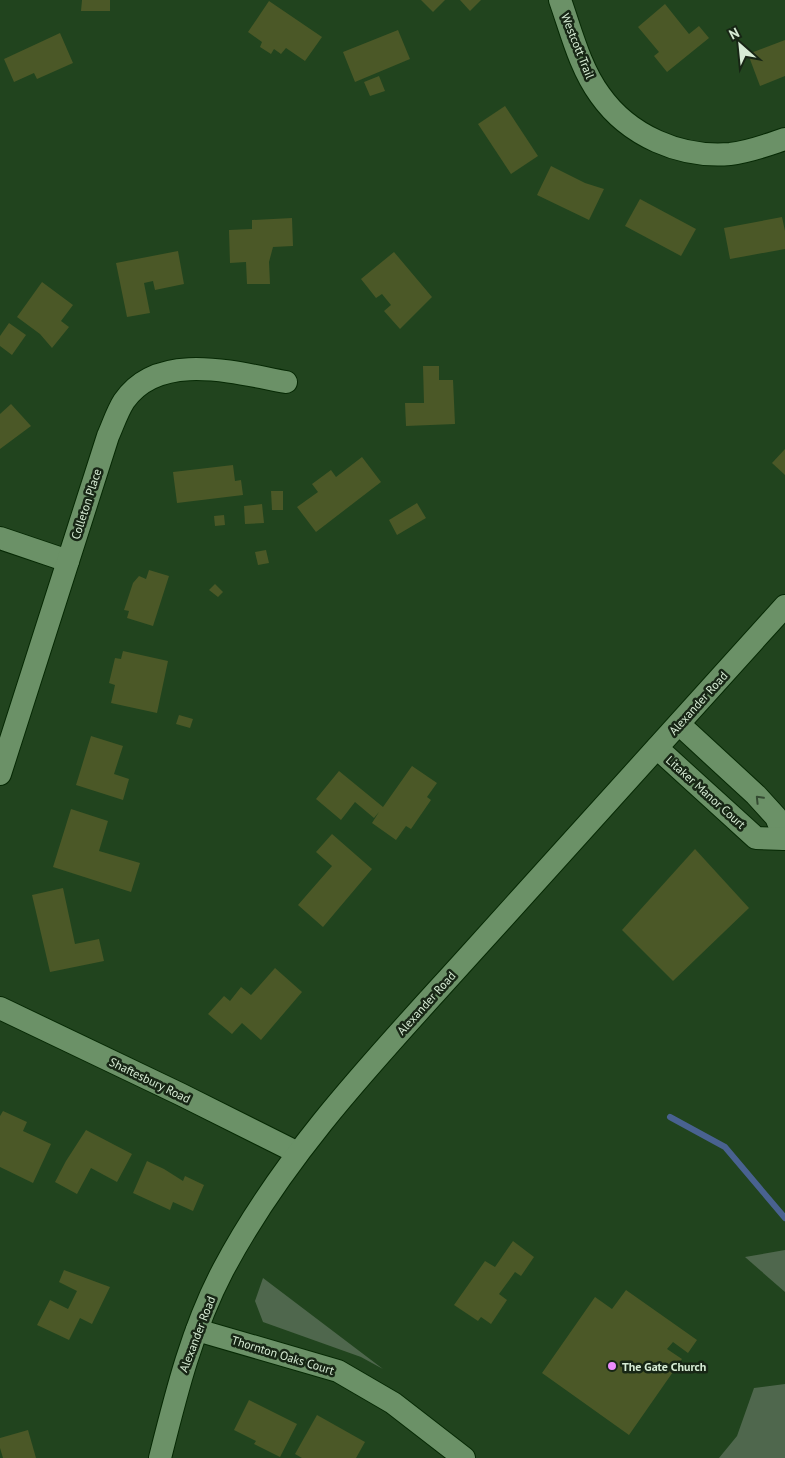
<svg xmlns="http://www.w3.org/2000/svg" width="785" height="1458" viewBox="0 0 785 1458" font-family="'PT Sans',sans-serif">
<rect width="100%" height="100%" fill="#21441e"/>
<g fill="#4f674d">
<path d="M785 1250V1292L745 1257Z"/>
<path d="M263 1278 383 1369 361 1357 263 1322 255 1301Z"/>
<path d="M785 1384V1458H719L737 1436 754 1388Z"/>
</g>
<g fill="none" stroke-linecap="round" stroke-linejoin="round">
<path stroke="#496290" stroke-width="6" d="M670 1117 725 1147 785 1218"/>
</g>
<g fill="#4b5827">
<path d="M82 0H110V11H81Z"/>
<path d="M421 0H445L433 12Z"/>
<path d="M460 0H481L470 11Z"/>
<path d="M269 1 322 37 305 61 286 48 281 54 274 49 271 54 260 47 262 42 248 32Z"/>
<path d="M665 4 689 34 699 26 709 38 667 72 654 56 659 52 638 27Z"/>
<path d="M398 30 410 59 355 82 343 52Z"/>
<path d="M60 33 73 63 37 79 34 73 14 82 4 59Z"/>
<path d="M785 40V76L760 86 748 54Z"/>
<path d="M379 76 385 91 370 96 364 82Z"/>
<path d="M505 106 538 156 511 174 478 124Z"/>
<path d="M551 166 585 183 604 189 589 220 537 195Z"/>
<path d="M640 199 696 229 681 256 625 226Z"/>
<path d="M782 217 785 231V249L730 259 724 228Z"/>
<path d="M292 218 293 246 273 247 269 262 270 284H247L246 262 230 263 229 230 252 229V220Z"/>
<path d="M178 251 184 284 155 290 153 281 144 283 150 313 127 317 116 263Z"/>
<path d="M394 252 432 297 400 329 384 311 391 305 382 294 376 298 361 279Z"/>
<path d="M42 282 73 305 61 321 69 327 52 348 40 334 17 317Z"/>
<path d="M9 323 26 335 12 355 0 346V336Z"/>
<path d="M423 366H439V380H453L455 424 406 426 405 403H424Z"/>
<path d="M11 404 31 426 0 449V414Z"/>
<path d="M785 449V475L772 463Z"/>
<path d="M362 457 381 482 316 532 297 507 318 492 312 484 331 470 336 477Z"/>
<path d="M233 465 235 481 241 480 243 495 177 503 173 472Z"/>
<path d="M271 491H283V510H272Z"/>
<path d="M417 503 426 518 397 535 389 520Z"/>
<path d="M262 504 264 523 245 524 244 506Z"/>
<path d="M224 515 225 525 215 526 214 516Z"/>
<path d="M266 550 269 563 258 565 255 552Z"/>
<path d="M149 570 169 576 153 626 127 618 129 611 124 610 133 583 139 576 146 579Z"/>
<path d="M215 584 223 592 218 597 209 590Z"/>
<path d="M123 651 168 661 157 713 111 703 115 685 109 683 115 658 121 659Z"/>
<path d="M179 715 193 719 190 728 176 724Z"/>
<path d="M91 736 123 746 114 774 129 779 123 800 76 785Z"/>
<path d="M412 766 437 783 427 797 431 800 411 829 406 826 396 840 372 823 379 812 374 818 355 802 341 820 316 799 339 771 383 807Z"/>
<path d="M71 809 108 821 99 851 140 863 131 892 53 867Z"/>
<path d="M332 834 372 869 323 927 298 905 332 866 316 852Z"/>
<path d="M695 849 749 908 673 981 622 930Z"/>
<path d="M63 888 75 944 99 939 104 961 50 972 32 895Z"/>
<path d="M275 968 302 992 261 1040 242 1023 232 1034 208 1014 224 996 230 1001 241 987 251 995Z"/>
<path d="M3 1111 27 1122 23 1131 51 1144 33 1183 0 1167V1116Z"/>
<path d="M86 1130 132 1154 117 1182 91 1168 77 1194 55 1182 66 1161Z"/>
<path d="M147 1161 164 1169 183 1181 185 1176 204 1185 193 1211 173 1202 170 1210 133 1193Z"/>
<path d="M513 1241 534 1257 521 1276 515 1272 499 1294 507 1300 491 1324 481 1317 478 1321 454 1305 485 1261 495 1267Z"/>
<path d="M64 1270 110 1287 92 1324 80 1318 69 1340 37 1325 50 1300 68 1309 77 1291 59 1282Z"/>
<path d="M626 1290 697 1340 688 1353 673 1342 667 1349 682 1359 629 1435 542 1373 595 1297 612 1309Z"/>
<path d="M249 1400 297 1424 280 1457 254 1444 256 1441 234 1430Z"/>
<path d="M317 1415 365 1442 356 1458H302L295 1454Z"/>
<path d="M28 1430 36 1458H3L0 1448V1438Z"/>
</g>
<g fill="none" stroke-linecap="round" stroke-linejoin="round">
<g stroke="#062904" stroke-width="24">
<g id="minor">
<path d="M560 0C571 31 580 68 600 95 629 136 680 158 730 154 749 152 767 145 785 139"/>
<path d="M0 538 68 561"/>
<path d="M679 724 756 795 776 817 785 839"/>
<path d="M657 748 756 838 785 839"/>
<path d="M0 774 108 436C113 425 117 412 124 401 159 350 236 373 286 382"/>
<path d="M0 1008 180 1094 298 1153"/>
<path d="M197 1330 338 1371 393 1403 464 1458"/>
<path d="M160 1458C176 1394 192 1329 223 1270 287 1149 384 1050 475 949 578 835 682 721 785 606"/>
</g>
</g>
<use href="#minor" stroke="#6b9167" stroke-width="22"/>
</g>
<defs><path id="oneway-chevron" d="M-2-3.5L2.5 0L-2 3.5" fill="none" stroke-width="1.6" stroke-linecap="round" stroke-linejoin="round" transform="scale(1.25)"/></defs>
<use stroke="#344b32" href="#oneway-chevron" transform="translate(759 799) rotate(-134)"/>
<circle fill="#ec8cfb" stroke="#172615" stroke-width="2" cx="612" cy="1366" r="5"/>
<g text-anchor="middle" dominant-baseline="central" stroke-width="5" stroke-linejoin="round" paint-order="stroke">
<g font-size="12" fill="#d7ecd5" stroke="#172615">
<text transform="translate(578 46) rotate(68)">Westcott Trail</text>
<text transform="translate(86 504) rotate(-72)">Colleton Place</text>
<text transform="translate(698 703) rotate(-48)">Alexander Road</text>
<text transform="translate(706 792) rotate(42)">Litaker Manor Court</text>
<text transform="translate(426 1003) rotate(-48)">Alexander Road</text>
<text transform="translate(150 1080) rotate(26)">Shaftesbury Road</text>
<text transform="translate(197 1334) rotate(-69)">Alexander Road</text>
<text transform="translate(283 1355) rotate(17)">Thornton Oaks Court</text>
</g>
<g font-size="12" font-weight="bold" fill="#d7ecd5" stroke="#172615" text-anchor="start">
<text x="622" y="1366">The Gate Church</text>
</g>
</g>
<g transform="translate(740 45) rotate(333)" stroke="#172615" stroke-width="4" paint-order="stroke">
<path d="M0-4L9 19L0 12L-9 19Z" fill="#d7ecd5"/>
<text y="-8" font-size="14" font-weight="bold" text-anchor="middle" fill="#d7ecd5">N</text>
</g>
</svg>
